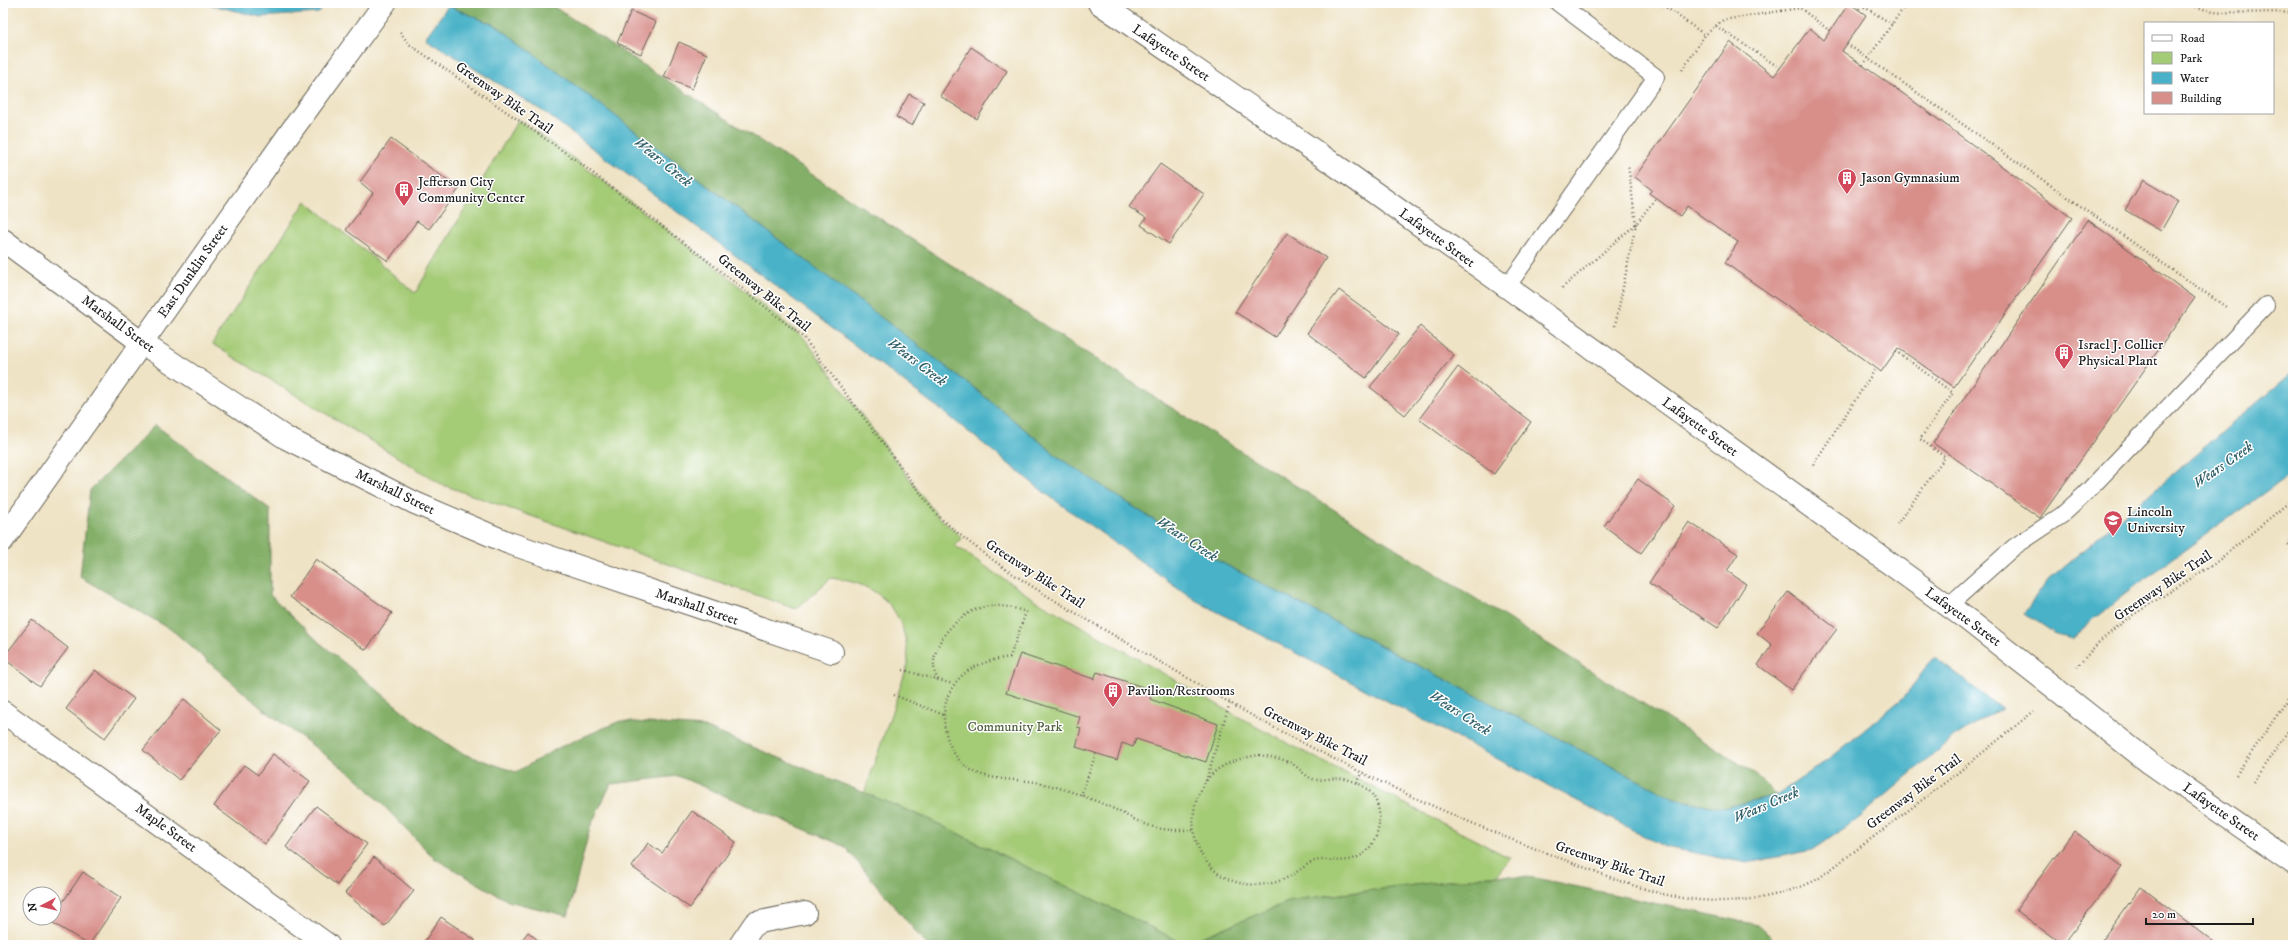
<svg xmlns="http://www.w3.org/2000/svg" width="2296" height="948" viewBox="0 0 2296 948" font-family="'IM FELL DW Pica',serif">
<rect width="100%" height="100%" fill="#fff"/>
<filter id="ink" filterUnits="userSpaceOnUse"><feTurbulence type="fractalNoise" baseFrequency=".025" numOctaves="2"/><feDisplacementMap in="SourceGraphic" scale="8" xChannelSelector="R" yChannelSelector="G"/><feConvolveMatrix kernelMatrix="1 2 1 2 8 2 1 2 1" color-interpolation-filters="sRGB"/></filter>
<filter id="wash" filterUnits="userSpaceOnUse"><feTurbulence type="fractalNoise" baseFrequency=".012" numOctaves="4" result="noise"/><feDisplacementMap in="SourceGraphic" scale="16" xChannelSelector="R" yChannelSelector="G"/><feGaussianBlur stdDeviation="0.9" result="paint"/><feColorMatrix in="noise" values="0 0 0 0 0 0 0 0 0 0 0 0 0 0 0 0 0 1.4 0 .05"/><feComposite in="paint" operator="in"/></filter>
<g filter="url(#wash)">
<rect width="100%" height="100%" fill="#efe3c5"/>
<path fill="#a4cb76" stroke="#607449" d="M518 120 573 158 713 265 804 338 936 514 962 538 954 545 1032 598 1260 729 1510 858 1497 875 1293 900 1185 944 926 818 864 794 908 664C907 612 883 584 831 578L796 609 443 485 212 344 306 201 415 293Z"/>
<g fill="#83af67" stroke="#506642">
<path d="M448 3H548L1156 398 1757 775 1777 795 1722 808 1674 799 1207 555 1061 459 974 388 497 26 448 6Z"/>
<path d="M155 425 270 509V595L320 643 420 725 461 753 516 772 560 747 620 721 704 727 926 818 1185 944 1293 900 1497 875 1536 878 1758 925 1780 945H927L844 846 678 776 611 784 590 827 568 916 508 901 434 858 358 779 259 706 172 630 80 577 90 490Z"/>
</g>
<g fill="#4ab2c8" stroke="#336772">
<path d="M203 3H326L319 13 261 17Z"/>
<path d="M448 6 497 26 974 388 1061 459 1207 555 1674 799 1722 808 1777 795 1833 756 1904 697 1934 657 2003 710 1993 712 1954 737 1858 819 1813 850 1747 863 1665 847 1195 600 1045 493 945 413 544 112 425 38Z"/>
<path d="M2293 372V472L2154 572 2121 597 2073 638 2056 634 2024 613 2049 579Z"/>
</g>
<g id="blocks">
<g fill="#d88f8a">
<path d="M1849 3 1866 15 1842 51 1905 95 2072 218 1954 387 1898 348 1881 372 1876 368 1725 263 1738 242 1687 206 1680 216 1649 193 1652 190 1635 177 1730 42 1774 76 1810 28 1824 40Z"/>
<path d="M631 11 656 22 641 54 617 43Z"/>
<path d="M679 42 707 54 692 89 664 77Z"/>
<path d="M971 47 1007 71 977 119 940 96Z"/>
<path d="M909 94 924 102 912 126 896 117Z"/>
<path d="M391 139 459 189 429 229 417 221 388 261 346 230 373 193 360 182Z"/>
<path d="M1160 164 1204 194 1169 244 1141 225 1146 218 1129 207Z"/>
<path d="M2143 180 2178 201 2161 231 2125 210Z"/>
<path d="M2088 220 2195 298 2040 518 1933 443Z"/>
<path d="M1287 233 1326 258 1275 337 1235 312Z"/>
<path d="M1339 290 1399 334 1366 378 1307 333Z"/>
<path d="M1420 326 1454 355 1405 415 1370 387Z"/>
<path d="M1458 367 1531 422 1494 474 1419 419Z"/>
<path d="M1638 479 1675 506 1641 553 1604 526Z"/>
<path d="M1689 522 1738 554 1727 571 1746 584 1718 628 1649 583Z"/>
<path d="M316 559 392 613 366 650 290 597Z"/>
<path d="M1788 592 1837 629 1791 690 1758 665 1772 645 1757 633Z"/>
<path d="M32 620 68 648 40 686 3 658Z"/>
<path d="M1020 654 1094 679 1097 672 1152 690 1150 699 1218 724 1206 762 1136 739 1133 747 1122 743 1117 760 1076 747 1081 728 1077 727 1080 717 1006 693Z"/>
<path d="M95 670 134 699 105 738 66 709Z"/>
<path d="M184 699 221 730 179 780 143 750Z"/>
<path d="M273 754 310 781 265 844 214 806 244 765 258 775Z"/>
<path d="M316 806 367 844 337 885 286 847Z"/>
<path d="M692 811 736 842 690 908 632 867 648 843 662 853Z"/>
<path d="M2074 831 2122 866 2063 945 2016 910Z"/>
<path d="M374 857 414 891 385 926 345 893Z"/>
<path d="M83 872 121 898 89 945 50 921Z"/>
<path d="M2141 887 2218 945H2098Z"/>
<path d="M441 917 475 940 472 945H422Z"/>
<path d="M528 932 544 945H518Z"/>
</g>
</g>
</g>
<g filter="url(#ink)">
<use href="#blocks" fill-opacity="0" stroke="#666257" stroke-width="1"/>
<g fill="none" stroke-linecap="round" stroke-linejoin="round">
<g stroke="#666257" stroke-width="18">
<g id="lane">
<path d="M1507 287 1656 77 1558 3"/>
<path d="M1948 606 2014 547 2062 515 2084 495 2266 305"/>
</g>
</g>
<g stroke="#666257" stroke-width="24">
<g id="street">
<path d="M3 240 142 343 286 438 415 503 509 543 832 652"/>
<path d="M3 712 328 945"/>
<path d="M740 945 755 923 805 913"/>
</g>
</g>
<g stroke="#666257" stroke-width="24">
<g id="secondary">
<path d="M1099 3 1351 176 1507 287 1968 620 2150 763 2293 863"/>
<path d="M3 540 292 130 385 3"/>
</g>
</g>
<g stroke="#666257" stroke-width="2.5" stroke-dasharray="1 3" stroke-linecap="butt">
<path d="M1660 3 1705 35"/>
<path d="M2189 3C2210 18 2266 10 2293 13"/>
<path d="M1859 9 1861 5 1892 24"/>
<path d="M1716 26 1780 68"/>
<path d="M400 32 409 44 573 158 713 265 804 338 936 514C999 572 1076 613 1150 656 1190 679 1229 703 1269 725 1362 775 1458 820 1557 857 1598 872 1640 891 1683 898 1729 905 1776 900 1818 879L1955 775 2034 711"/>
<path d="M1847 44 2226 307"/>
<path d="M1863 65 1907 3"/>
<path d="M1682 70 1705 35 1723 20 1800 8 1830 31"/>
<path d="M1562 288 1636 224 1656 198"/>
<path d="M1615 326 1636 224 1628 165"/>
<path d="M1896 351 1953 393 1920 439 1945 457 1897 524"/>
<path d="M1813 465 1876 368"/>
<path d="M2293 538 2288 544 2293 548"/>
<path d="M2077 667 2098 643 2128 618 2214 564 2293 499"/>
<path d="M903 670 953 684"/>
<path d="M938 680C922 651 956 613 984 607 998 604 1013 607 1026 612L1010 657C983 661 959 669 948 696 939 718 946 748 963 764 983 782 1011 778 1035 782 1061 787 1088 797 1112 808 1125 814 1137 822 1151 826 1163 831 1179 830 1193 830"/>
<path d="M894 695 944 715"/>
<path d="M1259 755C1271 757 1283 758 1294 765 1300 769 1306 777 1313 779 1318 781 1323 779 1328 779 1343 777 1356 780 1368 790 1387 807 1381 844 1360 856 1346 863 1336 860 1322 860 1310 860 1305 867 1295 873 1279 884 1260 887 1240 883 1195 873 1180 818 1206 781 1218 764 1240 758 1259 755Z"/>
<path d="M2236 775 2293 692"/>
<path d="M1206 781 1230 702"/>
<path d="M2253 782 2293 724"/>
<path d="M1357 783 1363 772"/>
<path d="M1081 796 1096 753"/>
</g>
<use href="#lane" stroke="#fff" stroke-width="16"/>
<use href="#street" stroke="#fff" stroke-width="22"/>
<use href="#secondary" stroke="#fff" stroke-width="22"/>
</g>
</g>
<defs>
<g id="building-pin" transform="scale(1)"><path d="M0 17L-7.5 6A9.5 9.5 0 1 1 7.5 6Z" fill="#d1495b" stroke="#fff"/><path d="M-4-6H4V6H1V3H-1V6H-4ZM-2.5-4.3h1.7v1.8h-1.7ZM.8-4.3h1.7v1.8H.8ZM-2.5-1h1.7V.8h-1.7ZM.8-1h1.7V.8H.8Z" fill="#fff"/></g>
<g id="university-pin" transform="scale(1)"><path d="M0 17L-7.5 6A9.5 9.5 0 1 1 7.5 6Z" fill="#d1495b" stroke="#fff"/><path d="M0-5L7-2L0 1L-7-2ZM-4 1L0 2.5L4 1V4Q0 6-4 4Z" fill="#fff"/></g>
</defs>
<g fill-rule="evenodd">
<use href="#building-pin" x="1847" y="178"/>
<use href="#building-pin" x="404" y="190"/>
<use href="#building-pin" x="2064" y="353"/>
<use href="#university-pin" x="2113" y="520"/>
<use href="#building-pin" x="1113" y="691"/>
</g>
<g text-anchor="middle" dominant-baseline="central" stroke-width="3" stroke-linejoin="round" paint-order="stroke">
<g font-size="14" fill="#1c1c1c" stroke="#fff">
<text transform="translate(1171 53) rotate(34)">Lafayette Street</text>
<text transform="translate(504 98) rotate(35)">Greenway Bike Trail</text>
<text transform="translate(1437 238) rotate(36)">Lafayette Street</text>
<text transform="translate(193 271) rotate(-55)">East Dunklin Street</text>
<text transform="translate(764 293) rotate(39)">Greenway Bike Trail</text>
<text transform="translate(118 324) rotate(36)">Marshall Street</text>
<text transform="translate(1700 427) rotate(36)">Lafayette Street</text>
<text transform="translate(395 492) rotate(26)">Marshall Street</text>
<text transform="translate(1035 574) rotate(33)">Greenway Bike Trail</text>
<text transform="translate(2163 586) rotate(-34)">Greenway Bike Trail</text>
<text transform="translate(697 607) rotate(19)">Marshall Street</text>
<text transform="translate(1963 617) rotate(36)">Lafayette Street</text>
<text transform="translate(1315 736) rotate(27)">Greenway Bike Trail</text>
<text transform="translate(1914 792) rotate(-37)">Greenway Bike Trail</text>
<text transform="translate(2221 812) rotate(35)">Lafayette Street</text>
<text transform="translate(166 828) rotate(36)">Maple Street</text>
<text transform="translate(1610 864) rotate(19)">Greenway Bike Trail</text>
</g>
<g font-size="14" fill="#1c1c1c" stroke="#fff" text-anchor="start">
<text x="1861" y="178">Jason Gymnasium</text>
<text x="418" y="182">Jefferson City<tspan x="418" dy="16">Community Center</tspan></text>
<text x="2078" y="345">Israel J. Collier<tspan x="2078" dy="16">Physical Plant</tspan></text>
<text x="2127" y="512">Lincoln<tspan x="2127" dy="16">University</tspan></text>
<text x="1127" y="691">Pavilion/Restrooms</text>
</g>
<g font-size="14" fill="#526240" stroke="#fff">
<text x="1015" y="727">Community Park</text>
</g>
<g font-size="15" font-style="italic" fill="#316069" stroke="#fff">
<text transform="translate(663 162) rotate(39)">Wears Creek</text>
<text transform="translate(917 362) rotate(37)">Wears Creek</text>
<text transform="translate(2223 465) rotate(-35)">Wears Creek</text>
<text transform="translate(1187 539) rotate(33)">Wears Creek</text>
<text transform="translate(1460 713) rotate(33)">Wears Creek</text>
<text transform="translate(1766 805) rotate(-23)">Wears Creek</text>
</g>
</g>
<rect width="2296" height="948" fill="none" stroke="#fff" stroke-width="16"/>
<rect x="2144" y="22" width="130" height="92" fill="#ffffff" stroke="#a4a4a4"/>
<rect x="2152" y="35" width="20" height="6" fill="#ffffff" stroke="#a4a4a4"/>
<text x="2180" y="42" font-size="12" fill="#1c1c1c">Road</text>
<rect x="2152" y="52" width="20" height="12" fill="#a4cb76" stroke="#a4a4a4"/>
<text x="2180" y="62" font-size="12" fill="#1c1c1c">Park</text>
<rect x="2152" y="72" width="20" height="12" fill="#4ab2c8" stroke="#a4a4a4"/>
<text x="2180" y="82" font-size="12" fill="#1c1c1c">Water</text>
<rect x="2152" y="92" width="20" height="12" fill="#d88f8a" stroke="#a4a4a4"/>
<text x="2180" y="102" font-size="12" fill="#1c1c1c">Building</text>
<g transform="translate(42 906) rotate(263)"><circle r="19" fill="#ffffff" stroke="#a4a4a4"/>
<path d="M0-3L7 15L0 10L-7 15Z" fill="#d1495b"/>
<text y="-6" font-size="11" font-weight="bold" text-anchor="middle" fill="#1c1c1c">N</text>
</g>
<path d="M2146 918v6h107v-6" fill="none" stroke="#1c1c1c" stroke-width="2"/>
<text x="2152" y="918" font-size="12" fill="#1c1c1c" stroke="#ffffff" stroke-width="3" paint-order="stroke">20 m</text>
</svg>
